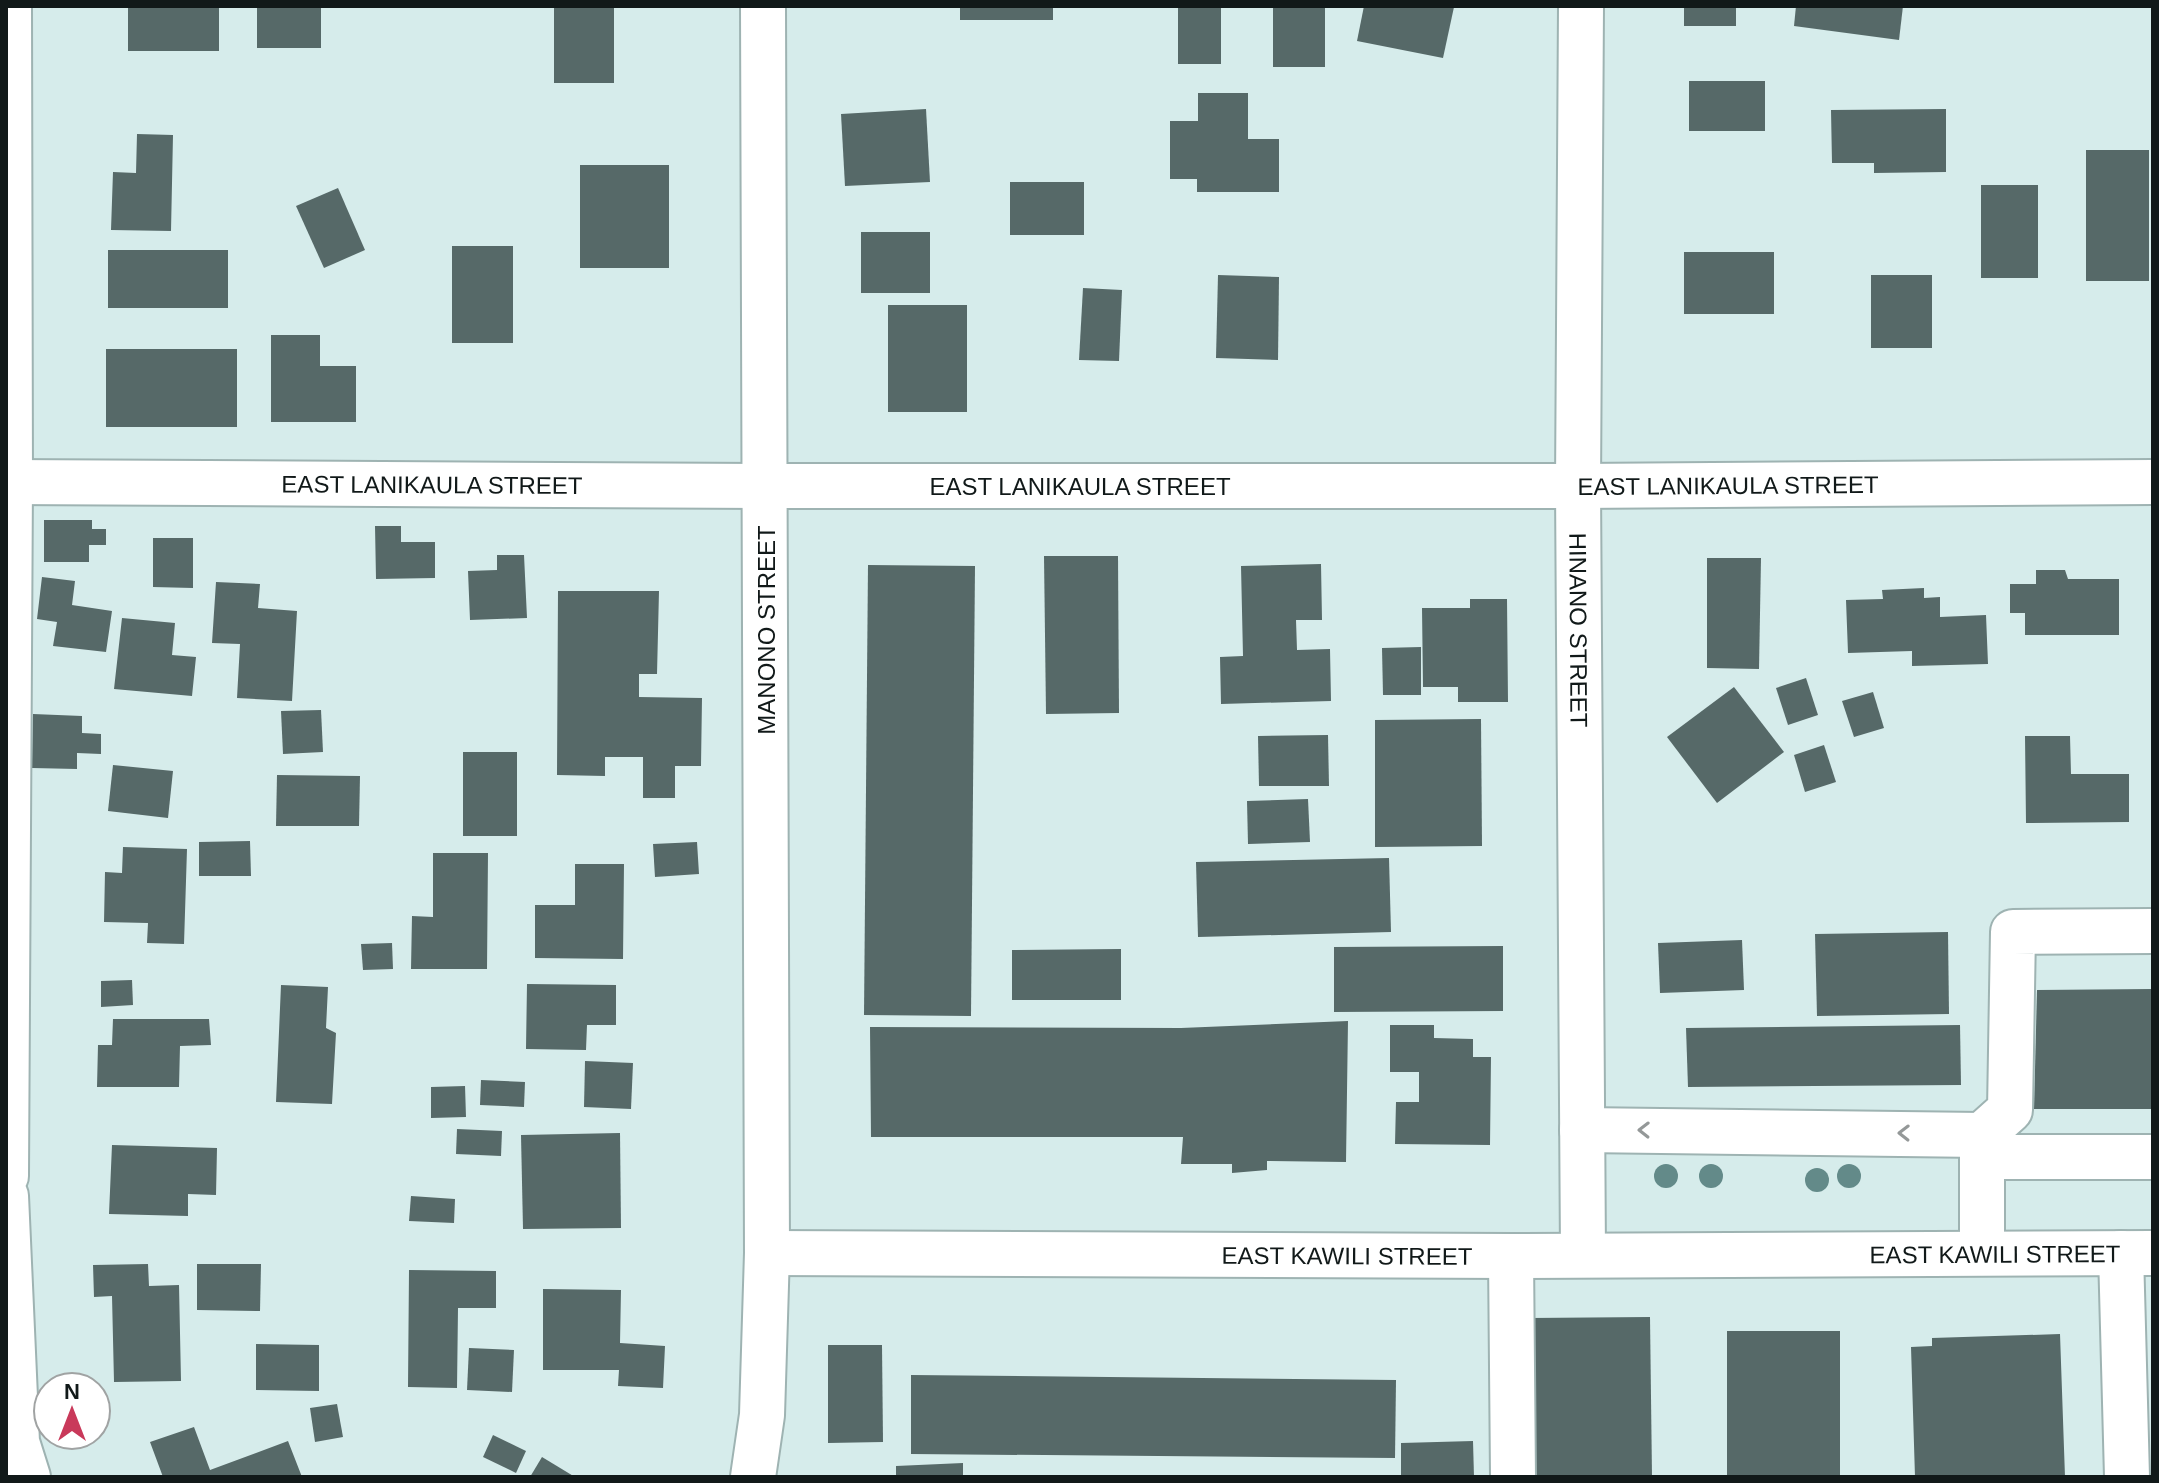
<svg xmlns="http://www.w3.org/2000/svg" width="2159" height="1483" viewBox="0 0 2159 1483" font-family="Helvetica,sans-serif">
<rect width="100%" height="100%" fill="#d6eceb"/>
<g fill="#566968">
<rect x="128" y="6" width="91" height="45"/>
<rect x="257" y="6" width="64" height="42"/>
<rect x="554" y="6" width="60" height="77"/>
<rect x="960" y="6" width="93" height="14"/>
<rect x="1178" y="6" width="43" height="58"/>
<rect x="1273" y="6" width="52" height="61"/>
<path d="M1364 6 1454 7 1443 58 1357 41Z"/>
<rect x="1684" y="6" width="52" height="20"/>
<path d="M1796 6H1903L1899 40 1794 26Z"/>
<rect x="1689" y="81" width="76" height="50"/>
<path d="M1198 93H1248V139H1279V192H1197V179H1170V121H1198Z"/>
<path d="M926 109 930 182 845 186 841 114Z"/>
<path d="M1946 109V172L1874 173V163H1832L1831 110Z"/>
<path d="M137 134 173 135 171 231 111 230 113 172 136 173Z"/>
<rect x="2086" y="150" width="63" height="131"/>
<rect x="580" y="165" width="89" height="103"/>
<rect x="1010" y="182" width="74" height="53"/>
<rect x="1981" y="185" width="57" height="93"/>
<path d="M338 188 365 250 324 268 296 206Z"/>
<rect x="861" y="232" width="69" height="61"/>
<rect x="452" y="246" width="61" height="97"/>
<rect x="108" y="250" width="120" height="58"/>
<rect x="1684" y="252" width="90" height="62"/>
<path d="M1218 275 1279 277 1278 360 1216 358Z"/>
<rect x="1871" y="275" width="61" height="73"/>
<path d="M1083 288 1122 290 1119 361 1079 360Z"/>
<rect x="888" y="305" width="79" height="107"/>
<path d="M271 335H320V366H356V422H271Z"/>
<rect x="106" y="349" width="131" height="78"/>
<path d="M44 520H92V529H106V545H89V562H44Z"/>
<path d="M375 526H401V542H435V578L376 579Z"/>
<path d="M153 538H193V588L153 587Z"/>
<path d="M497 555H524L527 618 470 620 468 571 497 570Z"/>
<path d="M1044 556H1118L1119 713 1046 714Z"/>
<path d="M1707 558H1761L1759 669 1707 668Z"/>
<path d="M1321 564 1322 620H1296L1297 650 1330 649 1331 701 1221 704 1220 657 1243 656 1241 566Z"/>
<path d="M868 565 975 566 971 1016 864 1015Z"/>
<path d="M2036 570H2065L2068 579H2119V635H2025V613H2010V584H2036Z"/>
<path d="M42 577 75 581 72 605 112 611 106 652 53 646 57 622 37 619Z"/>
<path d="M216 582 260 584 258 608 297 611 292 701 237 698 240 644 212 643Z"/>
<path d="M1924 588V598L1940 597V617L1986 615 1988 664 1912 666V651L1848 653 1846 600 1883 599 1882 590Z"/>
<path d="M558 591H659L657 674H639V697L702 698 701 766H675V798H643V757H605V776L557 775Z"/>
<path d="M1470 599H1507L1508 702H1458V687H1423L1422 608H1470Z"/>
<path d="M122 618 175 623 172 655 196 657 192 696 114 689Z"/>
<path d="M1421 647V695H1383L1382 648Z"/>
<path d="M1806 678 1818 715 1788 725 1776 688Z"/>
<path d="M1734 687 1784 752 1717 803 1667 737Z"/>
<path d="M1873 692 1884 728 1854 737 1842 701Z"/>
<path d="M321 710 323 752 283 754 281 711Z"/>
<path d="M33 714 82 716V733L101 734V754L77 753V769L32 768Z"/>
<path d="M1481 719 1482 846 1375 847V720Z"/>
<path d="M1328 735 1329 786H1259L1258 736Z"/>
<path d="M2025 736H2070L2071 774H2129V822L2026 823Z"/>
<path d="M1824 745 1836 782 1805 792 1794 755Z"/>
<rect x="463" y="752" width="54" height="84"/>
<path d="M113 765 173 771 168 818 108 811Z"/>
<path d="M277 775 360 776 359 826H276Z"/>
<path d="M1308 799 1310 842 1248 844 1247 801Z"/>
<path d="M250 841 251 876H199V842Z"/>
<path d="M697 842 699 874 655 877 653 844Z"/>
<path d="M123 847 187 849 184 944 147 943 148 923 104 922 105 872 122 873Z"/>
<path d="M433 853H488L487 969H411L412 916 433 917Z"/>
<path d="M1389 858 1391 932 1198 937 1196 862Z"/>
<path d="M575 864H624L623 959 535 958V905H575Z"/>
<path d="M1948 932 1949 1014 1817 1016 1815 934Z"/>
<path d="M1742 940 1744 990 1660 993 1658 943Z"/>
<path d="M392 943 393 969 363 970 361 944Z"/>
<path d="M1503 946V1011L1334 1012V947Z"/>
<path d="M1121 949V1000H1012V950Z"/>
<path d="M132 980 133 1005 101 1007V981Z"/>
<path d="M527 984 616 985V1025H587L586 1050 526 1049Z"/>
<path d="M281 985 328 987 326 1028 336 1033 332 1104 276 1102Z"/>
<path d="M2153 989V1109H2034L2037 990Z"/>
<path d="M113 1019H209L211 1045 180 1046 179 1087H97L98 1045H112Z"/>
<path d="M1348 1021 1346 1162 1267 1161V1170L1232 1173V1164H1181L1183 1137H871L870 1027 1181 1028Z"/>
<path d="M1390 1025H1434V1038L1473 1039V1057H1491L1490 1145 1395 1144 1396 1102H1419V1072H1390Z"/>
<path d="M1960 1025 1961 1085 1688 1087 1686 1028Z"/>
<path d="M585 1061 633 1063 631 1109 584 1107Z"/>
<path d="M481 1080 525 1082 524 1107 480 1105Z"/>
<path d="M465 1086 466 1117 431 1118V1087Z"/>
<path d="M457 1129 502 1131 501 1156 456 1154Z"/>
<path d="M620 1133 621 1228 523 1229 521 1135Z"/>
<path d="M112 1145 217 1148 216 1195 188 1194V1216L109 1214Z"/>
<path d="M411 1196 455 1199 454 1223 409 1221Z"/>
<path d="M148 1264 149 1286 179 1285 181 1381 114 1382 112 1296 94 1297 93 1265Z"/>
<path d="M197 1264H261L260 1311 197 1310Z"/>
<path d="M409 1270 496 1271V1308H458L457 1388 408 1387Z"/>
<path d="M543 1289 621 1290 620 1343 665 1346 663 1388 618 1386 619 1370H543Z"/>
<path d="M1650 1317 1652 1477H1531L1530 1318Z"/>
<rect x="1727" y="1331" width="113" height="146"/>
<path d="M2060 1334 2065 1477H1915L1911 1347 1932 1346V1338Z"/>
<path d="M256 1344 319 1345V1391L256 1390Z"/>
<path d="M828 1345H882L883 1442 828 1443Z"/>
<path d="M469 1348 514 1350 512 1392 467 1390Z"/>
<path d="M911 1375 1396 1380 1395 1458 911 1454Z"/>
<path d="M337 1404 343 1437 315 1442 310 1408Z"/>
<path d="M194 1427 210 1470 288 1441 302 1477H163L150 1442Z"/>
<path d="M493 1435 526 1451 516 1473 483 1457Z"/>
<path d="M1473 1441 1474 1477H1401V1443Z"/>
<path d="M542 1457 575 1477H530Z"/>
<path d="M963 1463V1477H896V1466Z"/>
</g>
<g fill="none" stroke-linecap="round" stroke-linejoin="round">
<g stroke="#9eb3b2" stroke-width="48">
<g id="minor">
<path id="s1" d="M1581 6 1578 486 1583 1255"/>
<path id="s2" d="M6 482 766 486H1578L2153 482"/>
<path d="M1582 1130 1982 1135"/>
<path d="M1982 1157H2153"/>
<path d="M6 1176 10 482 9 6"/>
<path d="M6 1196 17 1442 28 1477"/>
<path id="s3" d="M767 1253 1511 1256 2153 1253"/>
<path d="M1982 1253V1135L2010 1110 2013 932 2153 931"/>
<path d="M2121 1253 2127 1477"/>
<path d="M1511 1256 1513 1477"/>
<path d="M753 1477 762 1415 767 1253 763 6"/>
</g>
</g>
<use href="#minor" stroke="#fff" stroke-width="44"/>
</g>
<g fill="#638a89">
<circle cx="1666" cy="1176" r="12"/>
<circle cx="1711" cy="1176" r="12"/>
<circle cx="1849" cy="1176" r="12"/>
<circle cx="1817" cy="1180" r="12"/>
</g>
<defs><path id="oneway-chevron" d="M-2-3.5L2.5 0L-2 3.5" fill="none" stroke-width="1.6" stroke-linecap="round" stroke-linejoin="round" transform="scale(2)"/></defs>
<g stroke="#949898">
<use href="#oneway-chevron" transform="translate(1644 1130) rotate(-179)"/>
<use href="#oneway-chevron" transform="translate(1904 1133) rotate(-179)"/>
</g>
<g text-anchor="middle" dominant-baseline="central" stroke-width="6" stroke-linejoin="round" paint-order="stroke">
<g font-size="24" fill="#111919" stroke="#fff">
<text stroke="none"><textPath href="#s2" startOffset="426">EAST LANIKAULA STREET</textPath></text>
<text stroke="none"><textPath href="#s2" startOffset="1722">EAST LANIKAULA STREET</textPath></text>
<text stroke="none"><textPath href="#s2" startOffset="1074">EAST LANIKAULA STREET</textPath></text>
<text transform="translate(766 630) rotate(-90)">MANONO STREET</text>
<text stroke="none"><textPath href="#s1" startOffset="624">HINANO STREET</textPath></text>
<text stroke="none"><textPath href="#s3" startOffset="1228">EAST KAWILI STREET</textPath></text>
<text stroke="none"><textPath href="#s3" startOffset="580">EAST KAWILI STREET</textPath></text>
</g>
</g>
<rect width="2159" height="1483" fill="none" stroke="#111919" stroke-width="16"/>
<g transform="translate(72 1411)"><circle r="38" fill="#ffffff" stroke="#a0a3a3" stroke-width="2"/>
<path d="M0-6L14 30L0 20L-14 30Z" fill="#c9395a"/>
<text y="-12" font-size="22" font-weight="bold" text-anchor="middle" fill="#111919">N</text>
</g>
</svg>
